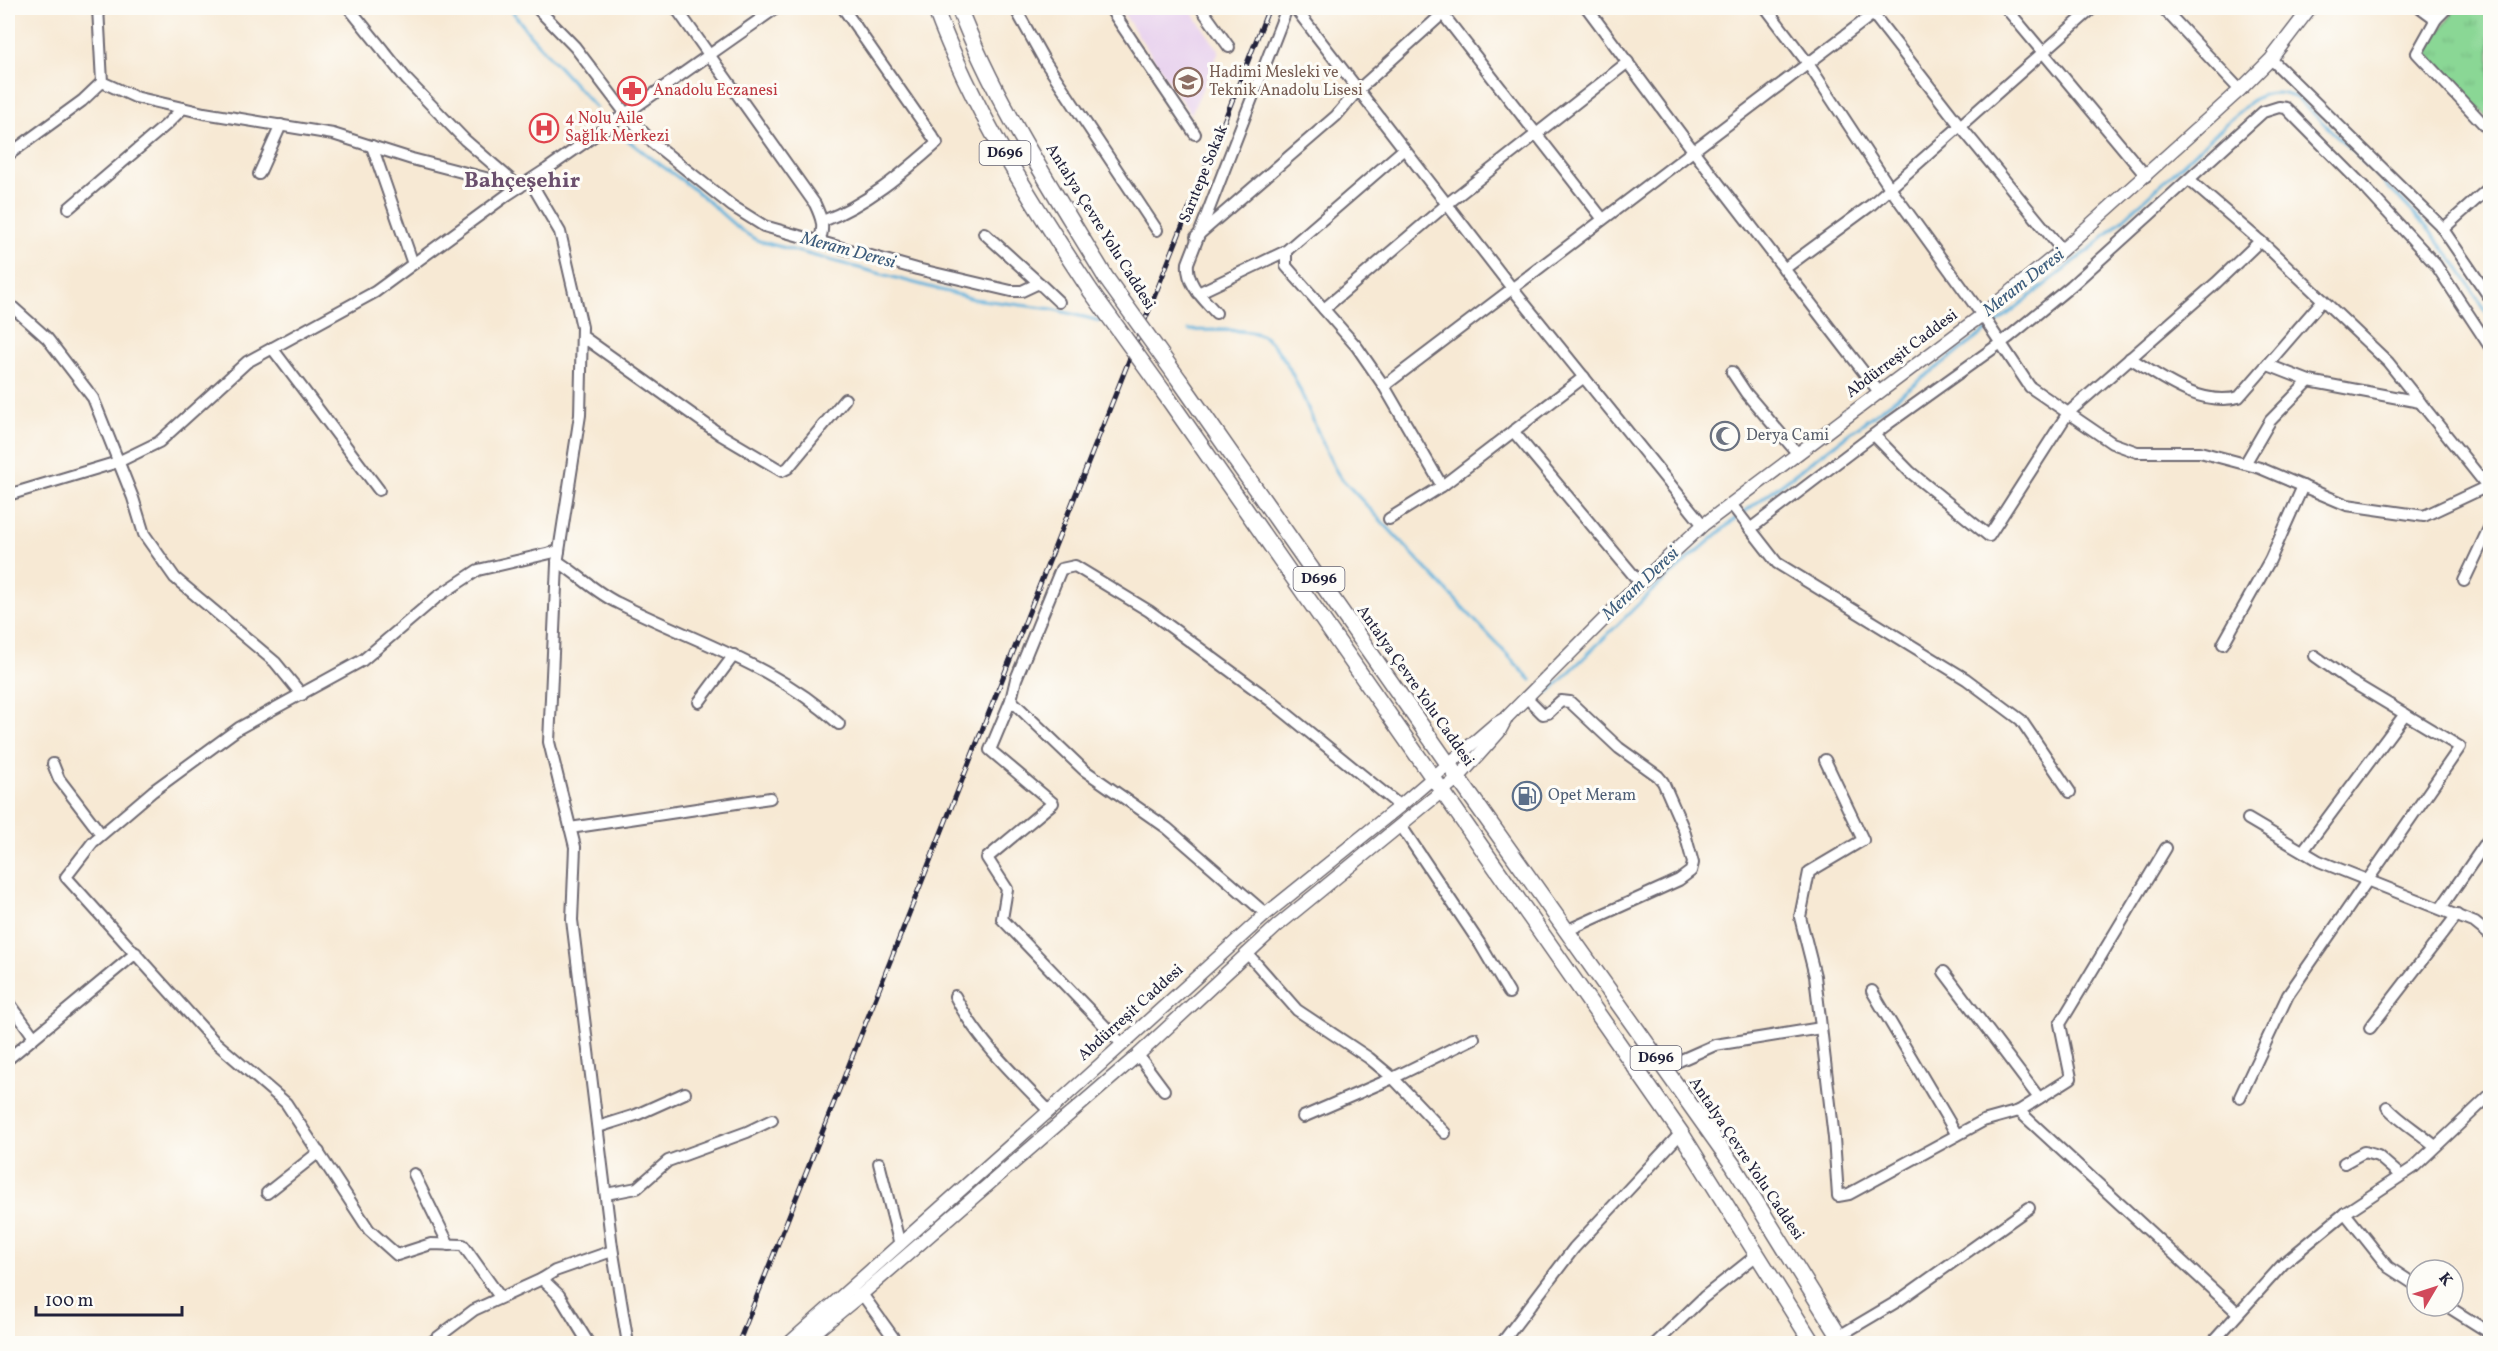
<svg xmlns="http://www.w3.org/2000/svg" width="2498" height="1351" viewBox="0 0 2498 1351" font-family="Vollkorn,serif">
<defs>
<pattern id="park-tufts" width="24" height="20" patternUnits="userSpaceOnUse" patternTransform="scale(1.5)"><rect width="24" height="20" fill="#8ad795"/><path d="M3 7l-1-3M5 7V3M7 7l1-3M15 17l-1-3M17 17v-4M19 17l1-3" fill="none" stroke="#77b881"/></pattern>
</defs>
<rect width="100%" height="100%" fill="#fdfcf7"/>
<filter id="ink" filterUnits="userSpaceOnUse"><feTurbulence type="fractalNoise" baseFrequency=".0167" numOctaves="2"/><feDisplacementMap in="SourceGraphic" scale="12" xChannelSelector="R" yChannelSelector="G"/><feConvolveMatrix kernelMatrix="1 2 1 2 8 2 1 2 1" color-interpolation-filters="sRGB"/></filter>
<filter id="wash" filterUnits="userSpaceOnUse"><feTurbulence type="fractalNoise" baseFrequency=".008" numOctaves="4" result="noise"/><feDisplacementMap in="SourceGraphic" scale="24" xChannelSelector="R" yChannelSelector="G"/><feGaussianBlur stdDeviation="1.35" result="paint"/><feColorMatrix in="noise" values="0 0 0 0 0 0 0 0 0 0 0 0 0 0 0 0 0 1.4 0 .05"/><feComposite in="paint" operator="in"/></filter>
<g filter="url(#wash)">
<rect width="100%" height="100%" fill="#f7e9d4"/>
<path fill="#e8d2ee" d="M1120 8H1189L1219 51 1191 114Z"/>
<path fill="url(#park-tufts)" stroke="#567c68" stroke-width="1.5" d="M2456 8H2480L2490 18V120L2425 52Z"/>
<g fill="none" stroke-linecap="round" stroke-linejoin="round">
<g stroke="#61b1db" stroke-width="3">
<path d="M510 8 530 35 596 108"/>
<path d="M622 135C646 156 672 172 697 192 718 208 734 229 759 241L974 299 1052 309 1100 321"/>
<path d="M1993 326 2095 245 2250 102C2265 91 2281 90 2298 99L2360 158 2425 225 2456 264 2490 318"/>
<path d="M1189 330C1208 331 1240 328 1258 334 1294 347 1316 443 1340 477L1531 680"/>
<path d="M1743 513 1987 330"/>
<path d="M1542 692H1549L1653 590 1737 517"/>
</g>
</g>
</g>
<g filter="url(#ink)">
<g fill="none" stroke-linecap="round" stroke-linejoin="round">
<g stroke="#6d6871" stroke-width="14">
<g id="minor">
<path d="M98 8 102 82 135 97 204 113 333 134 412 159 520 187"/>
<path d="M349 8 407 80 465 140 517 185"/>
<path d="M537 8 575 47 626 114 653 143 732 206 764 226 917 269 1011 291H1022L1039 283 984 233"/>
<path d="M676 8 815 204C822 219 825 227 819 242"/>
<path d="M1015 8 1044 60 1157 230"/>
<path d="M1110 8 1195 134"/>
<path d="M1201 8 1229 47"/>
<path d="M1295 8 1511 287 1703 525"/>
<path d="M1438 8 1602 218"/>
<path d="M1587 8 1692 149 1879 392"/>
<path d="M1766 8 1807 62 1890 188 1982 315 2030 387 2112 443 2137 452H2200L2260 468 2347 505 2424 516 2490 485"/>
<path d="M2006 8 2146 176"/>
<path d="M2163 8 2240 90"/>
<path d="M2421 8 2436 19 2417 53 2490 131"/>
<path d="M1873 14 1961 127 2062 250"/>
<path d="M2436 19 2447 8"/>
<path d="M2271 59 2440 225 2490 298"/>
<path d="M372 146 413 264"/>
<path d="M1404 149 1286 251V266L1357 347 1384 386 1442 486"/>
<path d="M8 155 82 101 102 82"/>
<path d="M259 174 281 125"/>
<path d="M2189 180 2266 246 2388 362 2487 486"/>
<path d="M530 181 560 232 582 327 580 415 557 564 549 742 575 847 572 920 612 1247 628 1344"/>
<path d="M69 208 166 125 183 108"/>
<path d="M823 221C867 204 902 174 937 143L843 8"/>
<path d="M2443 229 2490 187"/>
<path d="M1196 237 1336 116 1358 90 1449 8"/>
<path d="M1784 269 1871 205 2093 8"/>
<path d="M1039 283 1059 302"/>
<path d="M1198 293 1286 251"/>
<path d="M8 303 47 338 93 398 133 498 144 534 175 578 275 662 302 695"/>
<path d="M1324 309 1447 204 1628 62"/>
<path d="M1216 313C1203 298 1186 284 1188 263L1287 8"/>
<path d="M582 336 721 435 782 471 788 468 845 399"/>
<path d="M272 348 379 490"/>
<path d="M2130 358C2162 378 2200 407 2239 397L2323 300"/>
<path d="M2268 365 2309 381 2420 402"/>
<path d="M1732 372 1746 393 1798 454"/>
<path d="M1384 386 1881 8"/>
<path d="M1513 431 1640 583"/>
<path d="M1874 435 1910 472 1989 536 2068 413 2216 283 2260 241"/>
<path d="M2245 464 2270 421 2309 381"/>
<path d="M8 495 118 462 159 442 247 362 375 292 507 195 547 169 776 8"/>
<path d="M1731 504 1777 563 1966 679 2021 720 2070 792"/>
<path d="M1389 519 1442 486 1584 377"/>
<path d="M1750 529 1889 423 2009 337 2071 286 2263 112 2279 107 2286 108 2368 191 2436 265 2490 347"/>
<path d="M557 561C578 574 596 593 618 603 695 642 774 664 839 724"/>
<path d="M2464 581 2490 526"/>
<path d="M2223 644 2270 560 2303 486"/>
<path d="M1526 697 1543 714 1548 713 1561 701 1570 702 1619 748 1658 776 1663 782 1684 830 1693 863 1691 871 1679 880 1566 931"/>
<path d="M1011 700 990 750 1053 803 987 858 1007 889 1002 919 1121 1043"/>
<path d="M699 702 734 655"/>
<path d="M1825 760 1863 840 1809 872 1800 917 1815 976 1834 1138 1838 1196 1849 1194 1983 1121 2019 1111 2237 1312"/>
<path d="M53 764 59 779 101 834"/>
<path d="M2248 819 2319 861 2475 923 2490 935"/>
<path d="M1401 826 1480 944 1509 993"/>
<path d="M570 828 770 798"/>
<path d="M2303 851 2405 714"/>
<path d="M2441 908 2490 837"/>
<path d="M1266 914 1167 828 1084 770 1011 700 1016 679 1061 569 1075 566 1149 611 1271 701 1400 806"/>
<path d="M1247 953 1297 1010 1369 1058 1393 1078 1474 1038"/>
<path d="M1944 972 2039 1098"/>
<path d="M1872 991 1957 1135"/>
<path d="M955 996C977 1041 1015 1075 1049 1111"/>
<path d="M8 1001 34 1037"/>
<path d="M2370 1028 2457 915"/>
<path d="M1138 1055 1164 1090"/>
<path d="M8 1059 136 953"/>
<path d="M1663 1068 1715 1045 1821 1028"/>
<path d="M2240 1097 2288 995 2460 747 2350 681 2315 656"/>
<path d="M2387 1107C2402 1123 2419 1132 2435 1146"/>
<path d="M2019 1111 2071 1078 2060 1024 2166 848"/>
<path d="M1303 1117 1393 1078 1445 1133"/>
<path d="M598 1127 636 1115 685 1093"/>
<path d="M879 1163 900 1245"/>
<path d="M2344 1163 2364 1152 2378 1156 2400 1175"/>
<path d="M414 1174 449 1245"/>
<path d="M267 1193 319 1152"/>
<path d="M606 1194 637 1188 668 1161 747 1132 772 1120"/>
<path d="M2345 1213 2388 1267 2417 1286"/>
<path d="M542 1279 555 1271 612 1251"/>
<path d="M862 1294 898 1344"/>
<path d="M500 1297 463 1245 431 1244 397 1255 369 1230 286 1103 214 1041 66 877 93 842 153 791 239 728 363 660 437 597 478 570 559 551"/>
<path d="M2447 1306 2490 1333"/>
<path d="M1839 1336 1898 1301 2029 1208"/>
<path d="M429 1344 474 1310 542 1279 559 1295 589 1344"/>
<path d="M1501 1344 1574 1248 1681 1133"/>
<path d="M1655 1344 1704 1297 1758 1254"/>
<path d="M2211 1344 2284 1263 2345 1213 2413 1168 2490 1095"/>
</g>
</g>
<g stroke="#6d6871" stroke-width="15">
<g id="major">
<path d="M788 1344 1049 1111 1266 914 1400 806 1494 725 1506 718 1640 583 1703 525 1982 315 2062 250 2240 90 2271 59 2310 8"/>
<path d="M801 1344 862 1294 1138 1055 1277 926 1458 778 1499 732 1506 719"/>
</g>
</g>
<g stroke="#6d6871" stroke-width="18">
<g id="highway">
<path d="M935 8C972 109 1031 201 1090 290"/>
<path d="M959 8C995 103 1054 191 1106 278"/>
<path d="M1180 381 1458 778 1733 1165 1844 1344"/>
<path d="M1165 394 1681 1133 1813 1344"/>
</g>
</g>
<use href="#minor" stroke="#fff" stroke-width="10"/>
<use href="#major" stroke="#fff" stroke-width="12"/>
<use href="#highway" stroke="#fff" stroke-width="15"/>
<g stroke="#22223b" stroke-width="5">
<path id="rail" d="M738 1344 1269 8"/>
</g>
<use href="#rail" stroke="#fdfcf7" stroke-width="3" stroke-dasharray="9" stroke-linecap="butt"/>
<g stroke="#6d6871" stroke-width="18" stroke-linecap="butt">
<g id="highway-bridge">
<path d="M1106 278 1180 381"/>
<path d="M1090 290 1165 394"/>
</g>
</g>
<use href="#highway-bridge" stroke="#fff" stroke-width="15"/>
</g>
</g>
<defs>
<g id="school-ring" transform="scale(1.5)"><circle r="9.5" fill="#fdfcf7" stroke="#8d6e63" stroke-width="1.5"/><path d="M0-5L7-2L0 1L-7-2ZM-4 1L0 2.5L4 1V4Q0 6-4 4Z" fill="#8d6e63"/></g>
<g id="pharmacy-ring" transform="scale(1.5)"><circle r="9.5" fill="#fdfcf7" stroke="#e0444e" stroke-width="1.5"/><path d="M-2-6h4v4h4v4h-4v4h-4v-4h-4v-4h4Z" fill="#e0444e"/></g>
<g id="hospital-ring" transform="scale(1.5)"><circle r="9.5" fill="#fdfcf7" stroke="#e0444e" stroke-width="1.5"/><path d="M-5-5h3v3.5h4V-5h3V5h-3V1.5h-4V5h-3Z" fill="#e0444e"/></g>
<g id="mosque-ring" transform="scale(1.5)"><circle r="9.5" fill="#fdfcf7" stroke="#6b7280" stroke-width="1.5"/><path d="M3.5-4.9A6 6 0 1 0 3.5 4.9A5 5 0 1 1 3.5-4.9Z" fill="#6b7280"/></g>
<g id="fuel-ring" transform="scale(1.5)"><circle r="9.5" fill="#fdfcf7" stroke="#5c6f8a" stroke-width="1.5"/><path d="M-5.5-6h7V0h2V4h1.3V-2.5L3-4.5l.8-.8L6-3V5H2.5V1h-1V6h-7ZM-4.2-4.7v3.2H.2V-4.7Z" fill="#5c6f8a"/></g>
</defs>
<g fill-rule="evenodd">
<use href="#school-ring" x="1188" y="82"/>
<use href="#pharmacy-ring" x="632" y="91"/>
<use href="#hospital-ring" x="544" y="128"/>
<use href="#mosque-ring" x="1725" y="436"/>
<use href="#fuel-ring" x="1527" y="796"/>
</g>
<g text-anchor="middle" dominant-baseline="central" stroke-width="6" stroke-linejoin="round" paint-order="stroke">
<g fill="#fdfcf7" stroke="#646373" stroke-width="1.5">
<rect x="979.5" y="141" width="51" height="24" rx="4.5"/>
<rect x="1293.5" y="567" width="51" height="24" rx="4.5"/>
<rect x="1630.5" y="1046" width="51" height="24" rx="4.5"/>
</g>
<g font-size="15" font-weight="bold" fill="#22223b">
<text x="1005" y="153">D696</text>
<text x="1319" y="579">D696</text>
<text x="1656" y="1058">D696</text>
</g>
<g font-size="16" fill="#785e54" stroke="#fdfcf7" text-anchor="start">
<text x="1209" y="73">Hadimi Mesleki ve<tspan x="1209" dy="18">Teknik Anadolu Lisesi</tspan></text>
</g>
<g font-size="16" fill="#be3a42" stroke="#fdfcf7" text-anchor="start">
<text x="653" y="91">Anadolu Eczanesi</text>
<text x="565" y="119">4 Nolu Aile<tspan x="565" dy="18">Sağlık Merkezi</tspan></text>
</g>
<g font-size="16" fill="#22223b" stroke="#fdfcf7">
<text transform="translate(1204 174) rotate(-68)">Sarıtepe Sokak</text>
<text transform="translate(1100 227) rotate(58)">Antalya Çevre Yolu Caddesi</text>
<text transform="translate(1902 354) rotate(-37)">Abdürreşit Caddesi</text>
<text transform="translate(1415 686) rotate(55)">Antalya Çevre Yolu Caddesi</text>
<text transform="translate(1131 1013) rotate(-42)">Abdürreşit Caddesi</text>
<text transform="translate(1746 1159) rotate(56)">Antalya Çevre Yolu Caddesi</text>
</g>
<g font-size="16" fill="#5b616d" stroke="#fdfcf7" text-anchor="start">
<text x="1746" y="436">Derya Cami</text>
</g>
<g font-size="16" fill="#4e5e75" stroke="#fdfcf7" text-anchor="start">
<text x="1548" y="796">Opet Meram</text>
</g>
<g font-size="18" font-style="italic" fill="#3b5b7b" stroke="#fdfcf7">
<text transform="translate(848 251) rotate(15)">Meram Deresi</text>
<text transform="translate(2024 283) rotate(-38)">Meram Deresi</text>
<text transform="translate(1641 584) rotate(-43)">Meram Deresi</text>
</g>
<g font-size="22" font-weight="bold" fill="#6b506d" stroke="#fdfcf7">
<text x="522" y="181">Bahçeşehir</text>
</g>
</g>
<rect width="2498" height="1351" fill="none" stroke="#fdfcf7" stroke-width="30"/>
<g transform="translate(2435 1288) rotate(51)"><circle r="28" fill="#fdfcf7" stroke="#a5a5ac" stroke-width="1.5"/>
<path d="M0-4.5L10 22L0 15L-10 22Z" fill="#d1495b"/>
<text y="-9" font-size="16" font-weight="bold" text-anchor="middle" fill="#22223b">K</text>
</g>
<path d="M36 1306v9h146v-9" fill="none" stroke="#22223b" stroke-width="3"/>
<text x="45" y="1306" font-size="18" fill="#22223b" stroke="#fdfcf7" stroke-width="4.5" paint-order="stroke">100 m</text>
</svg>
